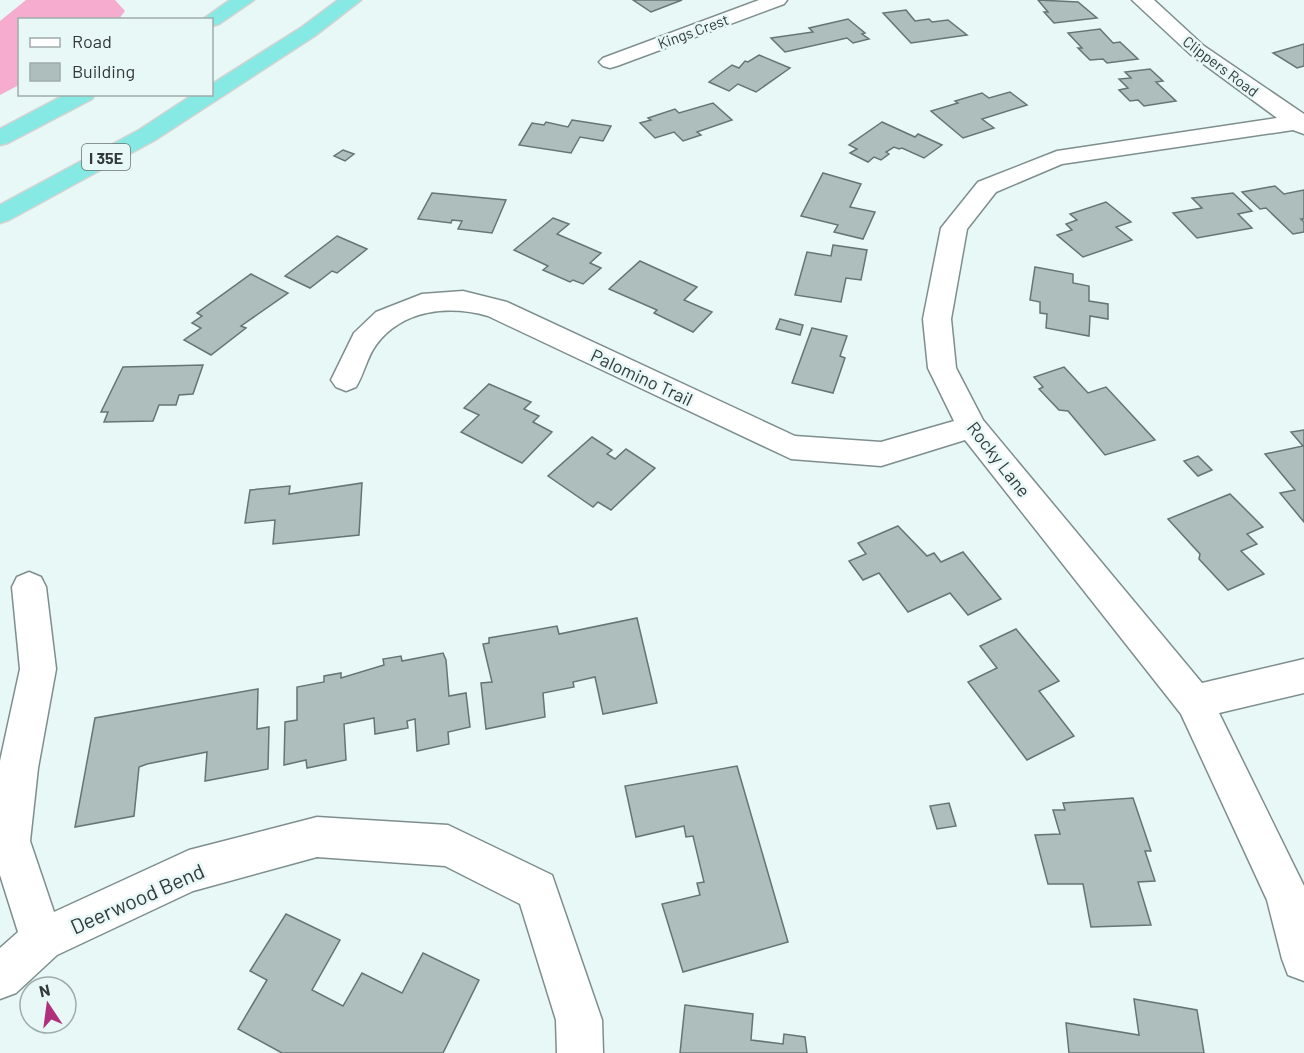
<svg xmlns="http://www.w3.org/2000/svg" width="1304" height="1053" viewBox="0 0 1304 1053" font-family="Barlow,sans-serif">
<rect width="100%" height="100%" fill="#e7f8f7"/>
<path fill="#f5accf" d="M26 0H115L125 11 119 19 20 20 19 85 0 95V21Z"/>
<g fill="#aebebc" stroke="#657573" stroke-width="1.5">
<path d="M633 0H682L651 12Z"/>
<path d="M1038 0 1078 2 1097 18 1054 23 1044 12H1048Z"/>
<path d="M906 10 915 21 929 19 932 22 948 20 967 35 911 43 883 13Z"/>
<path d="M848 19 865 33 862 34 869 39 853 43 847 38 785 52 771 38 813 32 809 28Z"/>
<path d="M1100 29 1113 43 1120 42 1138 59 1107 63 1103 59 1090 60 1078 48H1082L1068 33Z"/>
<path d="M1304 44V66L1297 68 1273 53Z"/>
<path d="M759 55 790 68 756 92 738 84 729 91 709 82 732 65 739 68 745 61 748 62Z"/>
<path d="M1150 69 1163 81 1156 82 1176 101 1144 106 1138 100 1130 101 1119 90 1128 88 1119 79 1131 78 1125 72Z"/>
<path d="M1010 92 1027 105 982 119 994 128 963 138 931 111 958 103 955 101 982 93 989 98Z"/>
<path d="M713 103 732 120 697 132 701 135 683 141 674 132 655 138 640 123 651 120 648 118 675 109 679 113Z"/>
<path d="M572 120 611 126 603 141 580 137 571 153 519 145 532 123 544 125 546 122 568 127Z"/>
<path d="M882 122 915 137 918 134 942 145 924 158 902 148 899 149 894 147 886 152 889 154 881 160 874 157 868 162 850 153 857 149 849 145Z"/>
<path d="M343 150 354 154 345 161 334 156Z"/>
<path d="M823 173 861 184 850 207 875 212 863 239 834 232 838 225 801 216Z"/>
<path d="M1275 186 1284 194 1304 190V219H1301L1304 222V232L1293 234 1266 208 1260 209 1242 192Z"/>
<path d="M432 193 506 200 492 233 458 229 462 221 452 220 451 223 418 219Z"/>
<path d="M1233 193 1252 211 1238 214 1252 228 1197 238 1173 213 1202 208 1192 198Z"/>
<path d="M1106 202 1131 222 1116 227 1132 240 1083 257 1057 235 1072 230 1066 224 1077 220 1070 214Z"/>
<path d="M553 218 569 224 557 234 601 253 590 263 601 268 583 284 573 280 570 282 543 270 548 266 514 250Z"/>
<path d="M337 236 367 249 337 273 332 271 310 288 285 276Z"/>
<path d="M833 245 867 250 861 280 846 278 841 302 795 295 807 252 831 256Z"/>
<path d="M640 261 697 287 684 300 712 312 693 332 654 313 657 310 609 289Z"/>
<path d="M1035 267 1073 274V283L1089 286V301L1108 304V319L1090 316 1089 336 1046 328 1047 314 1040 313V302L1030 300Z"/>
<path d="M251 274 288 293 241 326 246 328 211 355 184 340 201 328 192 323 202 316 197 313Z"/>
<path d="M780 319 803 325 800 335 776 329Z"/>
<path d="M812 328 847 336 840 356 845 358 833 393 792 383Z"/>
<path d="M203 365 193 394 179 395 176 405H159L153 421 104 422 108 412H101L123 367Z"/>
<path d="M1064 367 1088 393 1106 387 1155 440 1105 455 1068 411 1059 410 1039 389 1043 387 1034 377Z"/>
<path d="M489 384 531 402 524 409 539 416 533 422 552 432 522 463 461 432 479 415 464 408Z"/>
<path d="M1304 430V522L1280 493 1295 490 1265 454 1303 446 1291 432Z"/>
<path d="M592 437 612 450 607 454 615 459 626 449 655 468 611 510 598 502 593 507 548 476Z"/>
<path d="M1198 456 1212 470 1198 476 1184 461Z"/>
<path d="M362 483 359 535 273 544 275 520 245 523 250 490 290 486 289 494Z"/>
<path d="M1230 494 1263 527 1247 534 1257 544 1241 551 1264 574 1228 590 1199 559 1200 554 1168 519Z"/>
<path d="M898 526 927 556 934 553 941 562 963 552 1001 599 968 615 950 593 908 612 879 573 863 580 849 561 866 554 858 543Z"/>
<path d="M637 618 657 703 603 714 595 677 573 682 574 687 543 693 545 717 486 729 481 683 492 682 483 644 489 643V638L557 626 559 634Z"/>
<path d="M1016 629 1059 681 1039 691 1074 736 1027 760 968 682 997 668 980 646Z"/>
<path d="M443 653 446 660 449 696 466 693 470 727 448 732 449 744 417 751 415 719 407 721 408 728 375 734 374 718 344 724 346 760 307 768 306 760 284 765 285 722 297 720V687L324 682V676L341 673V678L384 665 383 659 401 656 402 661Z"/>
<path d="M258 689 257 729 269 727 268 769 205 781 207 752 147 764 139 767 134 816 75 827 95 718Z"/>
<path d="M737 766 788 942 683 972 662 904 700 895 697 883 704 882 693 836 686 837 684 826 636 837 625 786Z"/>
<path d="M1133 798 1151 851H1145L1155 881 1138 882 1151 925 1091 927 1083 884H1048L1035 835 1060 834 1053 810H1065L1063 803Z"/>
<path d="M949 803 956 826 937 829 930 806Z"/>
<path d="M286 914 340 940 312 990 343 1006 362 973 402 993 423 953 479 980 443 1053H282L238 1029 267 980 250 971Z"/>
<path d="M1134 999 1197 1010 1204 1053H1069L1066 1023 1139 1035Z"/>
<path d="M685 1005 753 1014 751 1040 783 1044 784 1034 805 1037 807 1053H680Z"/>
</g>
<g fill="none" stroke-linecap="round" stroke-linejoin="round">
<g stroke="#7e8e8d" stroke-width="3">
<g id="minor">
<path d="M759 0H787L784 4 617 66 610 68 603 66 599 62 603 58Z"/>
<path d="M1132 0H1154L1204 46 1304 114V134L1293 130 1062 164 996 192 967 229 951 319 956 368 983 420 1202 683 1304 659V693L1219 713 1304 886V981L1288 975 1282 959 1267 900 1181 714 965 440 881 466 791 459 488 316C449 305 403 309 376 345 367 357 364 374 356 387L346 391 336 387 331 380 354 333 376 312 422 294 463 291 507 302 795 436 881 442 954 421 928 368 923 319 941 228 978 182 1057 151 1277 118 1190 54Z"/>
<path d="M29 572 41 577 46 587 56 669 38 768 30 841 54 912 189 850 317 817 448 825 552 875 602 1020 603 1053H557L556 1020 520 904 445 866 317 857 193 891 57 955 16 993 0 999V948L18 932 0 875V761L20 669 12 587 17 577Z"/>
</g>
</g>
<g stroke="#d2d3d3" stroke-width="3">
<g id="motorway">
<path d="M230 0H254L219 24 212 26V20H202Z"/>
<path d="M338 0H361L316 35 155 140 9 220 0 223V205L139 130 194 94H212V84L302 27Z"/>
<path d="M66 94H95L92 99 8 143 0 145V129Z"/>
</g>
</g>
<use href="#minor" fill="#fff" fill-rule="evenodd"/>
<use href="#motorway" fill="#86e9e3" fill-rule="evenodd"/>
</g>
<g text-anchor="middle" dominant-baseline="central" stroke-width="5" stroke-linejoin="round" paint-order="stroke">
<g font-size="15" fill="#333939" stroke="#e7f8f7">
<text transform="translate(693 31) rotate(-20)">Kings Crest</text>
<text transform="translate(1221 66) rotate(37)">Clippers Road</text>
</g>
<rect fill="#e7f8f7" stroke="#697272" stroke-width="1.5" x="82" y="144" width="48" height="26" rx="4.5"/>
<g font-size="16" font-weight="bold" fill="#333939">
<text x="106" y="157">I 35E</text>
</g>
<g font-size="18" fill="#333939" stroke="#e7f8f7">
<text transform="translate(642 377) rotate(25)">Palomino Trail</text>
<text transform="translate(999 459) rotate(52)">Rocky Lane</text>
</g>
<g font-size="21" fill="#333939" stroke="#e7f8f7">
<text transform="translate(137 898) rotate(-24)">Deerwood Bend</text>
</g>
</g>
<rect x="18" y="18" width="195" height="78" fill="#e7f8f7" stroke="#9facab" stroke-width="1.5"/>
<rect x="30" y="38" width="30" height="9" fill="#ffffff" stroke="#9facab" stroke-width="1.5"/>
<text x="72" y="48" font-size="18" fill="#333939">Road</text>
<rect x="30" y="63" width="30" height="18" fill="#aebebc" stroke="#9facab" stroke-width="1.5"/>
<text x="72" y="78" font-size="18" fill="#333939">Building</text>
<g transform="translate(48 1005) rotate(347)"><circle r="28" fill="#e7f8f7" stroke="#9facab" stroke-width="1.5"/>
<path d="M0-4.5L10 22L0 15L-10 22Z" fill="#b1307b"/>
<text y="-9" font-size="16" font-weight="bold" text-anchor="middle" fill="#333939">N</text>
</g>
</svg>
